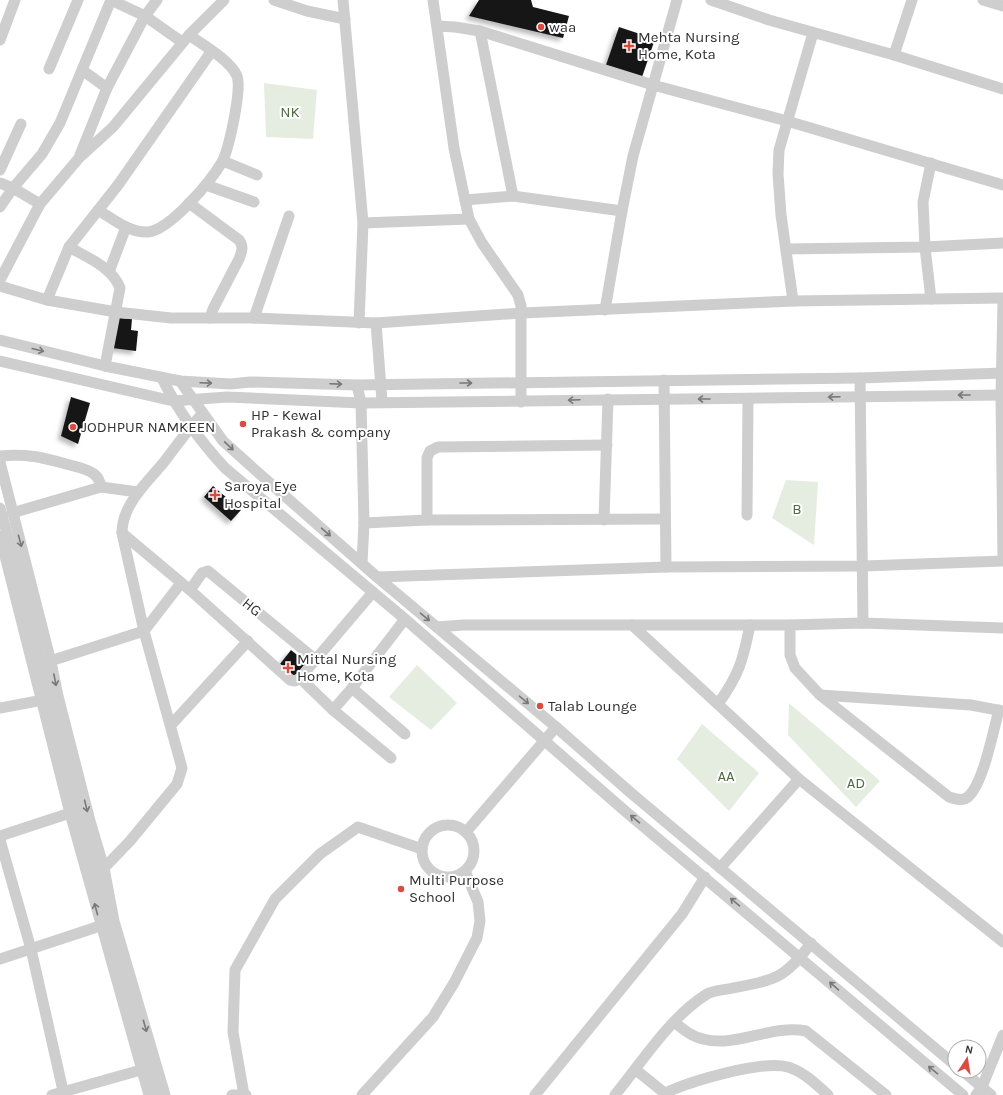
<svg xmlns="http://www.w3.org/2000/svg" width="1003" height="1095" viewBox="0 0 1003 1095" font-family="Karla,sans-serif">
<defs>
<filter id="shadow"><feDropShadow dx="-3.5" dy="3.5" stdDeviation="2" flood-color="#0004"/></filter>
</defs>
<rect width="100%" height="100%" fill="#fff"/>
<g fill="#e5ede0">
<path d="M264 83 317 90 313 139 266 137Z"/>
<path d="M786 480 818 482 814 545 772 518Z"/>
<path d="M417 665 457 703 431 730 389 697Z"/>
<path d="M789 703 880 781 856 807 788 735Z"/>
<path d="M702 724 759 773 729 811 677 759Z"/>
</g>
<g fill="#181818" filter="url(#shadow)">
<path d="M479 0H531L533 7 569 16 563 38 469 16Z"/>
<path d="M619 27 655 39 642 77 606 65Z"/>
<path d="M115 318 132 319 131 330 138 331 136 351 112 348Z"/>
<path d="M71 397 90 403 78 444 61 436Z"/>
<path d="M213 486 241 510 231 521 204 497Z"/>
<path d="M291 650 307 663 296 677 280 664Z"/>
</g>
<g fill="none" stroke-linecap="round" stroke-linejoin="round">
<g stroke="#cecece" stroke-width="11">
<path d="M111 0 145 16 182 42"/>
<path d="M274 0 307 11 345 19"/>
<path d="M343 0 363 223 359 323"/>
<path d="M433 0 454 148 469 219 482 243 518 295 521 306V402"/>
<path d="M711 0 769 20 894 55 1003 89"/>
<path d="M983 0 1003 6"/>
<path d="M437 26 455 27 480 31 653 85 787 121 1003 185"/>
<path d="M480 31 513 196"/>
<path d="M0 40 15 0"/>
<path d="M894 55 912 0"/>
<path d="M49 69 78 0"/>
<path d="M82 70 107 88"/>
<path d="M80 155 107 88 145 16 157 0"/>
<path d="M223 161 257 175"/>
<path d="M0 170 21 124"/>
<path d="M0 183 13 188 40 204"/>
<path d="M206 185 254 202"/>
<path d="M465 200 513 196 622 211"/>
<path d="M189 203 239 240C244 247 242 251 239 259L213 309 210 318"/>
<path d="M0 207 13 188 42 154 60 123 111 0"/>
<path d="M98 210C113 219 129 233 148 232 170 230 211 181 222 162 229 149 242 89 237 76 230 60 203 45 189 35"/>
<path d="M363 223 469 219"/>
<path d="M69 247C88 258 112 267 120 288L105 366"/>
<path d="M786 249 925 247 1003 243"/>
<path d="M109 272 126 227"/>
<path d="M0 280 40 204 79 158 113 127 189 35 224 0"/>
<path d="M0 286 47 300 116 312 171 318H254L376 323 522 313 793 301 1003 298"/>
<path d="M931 299 925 247 923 202 931 163"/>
<path d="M47 300 69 247 118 185 211 52"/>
<path d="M793 301 781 215 778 174 779 150 813 33"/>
<path d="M1003 302 1001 395 1003 558"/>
<path d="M605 310 622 211 633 156 677 0"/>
<path d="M254 318 289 216"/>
<path d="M376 323 382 401"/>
<path d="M0 340 105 366 180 381 231 384 250 382 357 385 860 378 1003 373"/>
<path d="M0 361 173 401 227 397 361 403 1003 395"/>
<path d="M162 378C178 411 200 441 225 468L405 619 625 811 963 1095"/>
<path d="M860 378 863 623"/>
<path d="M664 380 666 567"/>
<path d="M180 381 223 441 253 468 377 577 556 727 631 793 955 1065"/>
<path d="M357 385 361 403 364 523 362 563"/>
<path d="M0 456C27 453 44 458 70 465 77 467 87 469 94 474 98 477 100 481 101 487"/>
<path d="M0 462 51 662 58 696 90 821 104 868 114 921 165 1095"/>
<path d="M12 513 101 487 138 492"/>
<path d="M747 515 748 400"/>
<path d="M427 520V458L430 451 438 447 607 445"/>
<path d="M604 520 608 399"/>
<path d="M364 523 427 520 665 519"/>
<path d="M122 533 190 590 290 680 295 681 300 678 373 592"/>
<path d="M0 536 70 813 149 1095"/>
<path d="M377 577 666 567 864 566 1003 561"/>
<path d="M190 590 202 573 208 571 316 660"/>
<path d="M632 625 799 779 1003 942"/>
<path d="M790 625V655L795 668 820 695 949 797C956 799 963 802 969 796 984 781 993 731 999 710"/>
<path d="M437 627 463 625H790L863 623 1003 628"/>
<path d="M44 663 144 631 181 583"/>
<path d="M300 678 333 710 391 758"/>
<path d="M352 688 405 734"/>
<path d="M820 695 971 705 1003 711"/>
<path d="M718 704C739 675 743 660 750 625"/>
<path d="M0 708 48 699"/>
<path d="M333 710 352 688 405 619"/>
<path d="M171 725 248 641"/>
<circle cx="448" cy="851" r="26"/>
<path d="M466 832 556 727"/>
<path d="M0 836 70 813"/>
<path d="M0 840 31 949 64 1095"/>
<path d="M104 868 130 841 177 784 182 768 144 631 122 533C122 504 147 483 164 462 177 445 189 428 203 413"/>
<path d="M720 868 799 779"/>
<path d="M0 959 106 924"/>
<path d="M674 1022C683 1029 692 1037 703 1039 736 1048 772 1024 806 1031L886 1095"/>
<path d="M636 1070 667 1095"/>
<path d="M963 1071 991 1095"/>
<path d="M665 1093C691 1081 761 1060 788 1067 804 1072 816 1084 828 1095"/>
<path d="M52 1095 141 1070"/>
<path d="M232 1095H246"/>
<path d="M244 1095 233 1032 235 970 275 899 320 854 358 827 422 849"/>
<path d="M362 1095 433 1017 454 983 477 938 480 921 478 902 465 871"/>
<path d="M535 1095 682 914 705 877"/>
<path d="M615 1095C642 1062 670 1017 707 994 714 990 725 990 733 988 775 980 786 978 811 943"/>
<path d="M976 1095 982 1087 1003 1035"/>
</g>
<path stroke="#cecece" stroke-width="11" d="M0 508 19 577 71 787 98 874 120 971 156 1095"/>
</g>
<defs><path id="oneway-shaft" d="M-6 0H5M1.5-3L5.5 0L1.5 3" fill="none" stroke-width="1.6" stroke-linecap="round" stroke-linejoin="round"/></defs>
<g stroke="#787878">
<use href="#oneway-shaft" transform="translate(38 350) rotate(14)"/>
<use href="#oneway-shaft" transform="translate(206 383) rotate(2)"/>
<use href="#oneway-shaft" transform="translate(466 383)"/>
<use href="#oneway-shaft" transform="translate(336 384) rotate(2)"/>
<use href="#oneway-shaft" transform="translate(964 395) rotate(180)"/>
<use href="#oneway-shaft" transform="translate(834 397) rotate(178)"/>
<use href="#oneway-shaft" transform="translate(704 399) rotate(-180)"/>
<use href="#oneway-shaft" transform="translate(574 400) rotate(178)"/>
<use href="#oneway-shaft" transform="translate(229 446) rotate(43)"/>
<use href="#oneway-shaft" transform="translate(326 532) rotate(41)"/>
<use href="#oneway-shaft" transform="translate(20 541) rotate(75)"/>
<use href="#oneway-shaft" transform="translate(425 617) rotate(40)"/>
<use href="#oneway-shaft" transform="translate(55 680) rotate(79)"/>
<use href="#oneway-shaft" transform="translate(524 700) rotate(40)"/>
<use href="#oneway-shaft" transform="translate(86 806) rotate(76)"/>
<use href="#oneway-shaft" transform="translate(635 819) rotate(-140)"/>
<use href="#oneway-shaft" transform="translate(735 902) rotate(-140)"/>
<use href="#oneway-shaft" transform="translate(96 909) rotate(-105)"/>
<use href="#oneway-shaft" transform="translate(834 986) rotate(-139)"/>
<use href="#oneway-shaft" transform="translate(145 1026) rotate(74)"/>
<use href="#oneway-shaft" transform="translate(933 1070) rotate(-141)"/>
</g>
<g fill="#d94c42" stroke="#fff" stroke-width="1.5">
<circle cx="541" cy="27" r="4"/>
<path d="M627 40h4v4h4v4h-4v4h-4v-4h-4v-4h4z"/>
<circle cx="243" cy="424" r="4"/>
<circle cx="73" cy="427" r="4"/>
<path d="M213 489h4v4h4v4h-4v4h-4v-4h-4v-4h4z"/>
<path d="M286 662h4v4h4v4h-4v4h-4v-4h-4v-4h4z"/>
<circle cx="540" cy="706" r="4"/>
<circle cx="401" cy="889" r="4"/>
</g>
<g text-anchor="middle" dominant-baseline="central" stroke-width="4" stroke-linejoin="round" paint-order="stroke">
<g font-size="15" fill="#313131" stroke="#fff" text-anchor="start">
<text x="549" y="27">waa</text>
<text x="638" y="37">Mehta Nursing<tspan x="638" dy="17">Home, Kota</tspan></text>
<text x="251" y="415">HP - Kewal<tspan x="251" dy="17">Prakash &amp; company</tspan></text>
<text x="81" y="427">JODHPUR NAMKEEN</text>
<text x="224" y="486">Saroya Eye<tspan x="224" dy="17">Hospital</tspan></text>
<text x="297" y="659">Mittal Nursing<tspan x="297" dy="17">Home, Kota</tspan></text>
<text x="548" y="706">Talab Lounge</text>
<text x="409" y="880">Multi Purpose<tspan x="409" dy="17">School</tspan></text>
</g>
<g font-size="15" fill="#4e6a41" stroke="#fff">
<text x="290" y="112">NK</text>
<text x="797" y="509">B</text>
<text x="726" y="776">AA</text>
<text x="856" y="783">AD</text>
</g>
<g font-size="15" fill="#313131" stroke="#fff">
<text transform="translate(252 607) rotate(39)">HG</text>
</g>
</g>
<g transform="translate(967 1059) rotate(12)"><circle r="19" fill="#ffffff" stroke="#adadad"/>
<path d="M0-3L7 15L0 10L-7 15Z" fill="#d94c42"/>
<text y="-6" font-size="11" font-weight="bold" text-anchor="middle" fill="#313131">N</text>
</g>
</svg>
